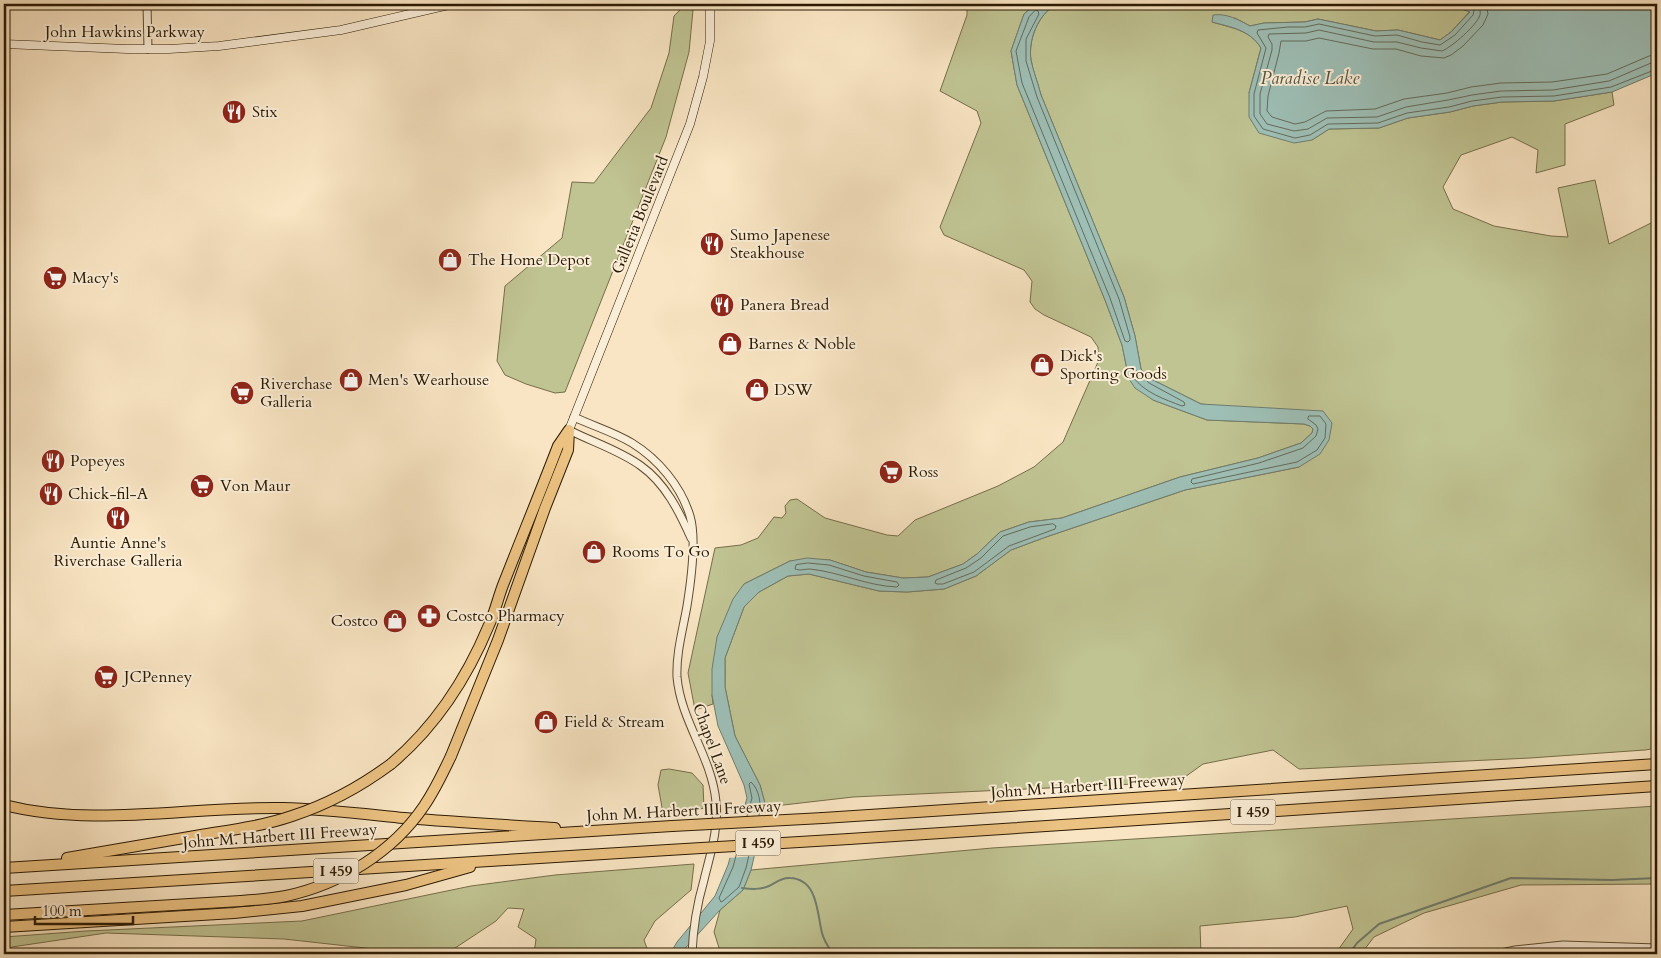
<svg xmlns="http://www.w3.org/2000/svg" width="1661" height="958" viewBox="0 0 1661 958" font-family="Cardo,serif">
<rect width="100%" height="100%" fill="#f9e5c3"/>
<filter id="stains"><feTurbulence type="fractalNoise" baseFrequency=".004" numOctaves="4"/><feColorMatrix values="0 0 0 0 .2 0 0 0 0 .09 0 0 0 0 .02 0 0 0 .5 -.17"/></filter>
<radialGradient id="worn" r=".72"><stop offset=".6" stop-color="#630" stop-opacity="0"/><stop offset="1" stop-color="#630" stop-opacity=".3"/></radialGradient>
<g fill="#c0c392" stroke="#766e4a">
<path d="M686 4H691L693 10 689 52 666 137 565 392 555 393 526 384 505 375 497 361 505 286 562 238 572 182 594 183 651 108 669 53 674 16Z"/>
<path d="M967 4H1036L1024 14 1011 51 1017 85 1105 300 1122 345 1129 379 1153 400 1207 420 1304 424 1310 426 1313 429 1312 433 1301 443 1258 458 1180 477 1062 518 1029 522 1000 532 977 554 963 564 928 577 903 578 866 572 830 560 790 561 744 584 712 695 713 704 695 710 688 673 715 548 741 545 758 538 774 517 782 518 786 513 785 506 790 500 797 499 825 518 887 535 898 536 915 520 998 486 1034 467 1063 442 1098 362V347L1091 337 1044 315 1035 309 1030 302 1032 281 1024 270 944 235 940 227 981 123 977 111 940 91 967 15Z"/>
<path d="M1056 4H1447L1470 11 1451 32 1440 40 1398 30 1376 31 1318 19 1305 22 1264 23 1250 26 1235 18 1212 22C1232 28 1250 30 1261 48L1249 93 1312 140 1329 129 1379 128 1408 118 1450 112 1473 106 1502 102 1554 101 1612 92 1614 105 1565 124V165L1536 173 1538 150 1512 137 1461 155 1443 187 1453 209 1494 226 1551 236 1568 237 1558 188 1595 180 1609 244 1657 220V748L1645 750 1530 758 1299 769 1273 750 1203 764 1178 782 853 797 766 807 760 785 735 736 725 687V658L744 607 759 592 788 576 809 574 879 591 907 592 944 589 976 576 1011 550 1046 537 1185 490 1299 467 1332 423 1231 407 1201 404 1151 379 1141 369 1135 336 1124 297 1041 95C1038 83 1033 71 1031 60 1028 40 1038 15 1056 4Z"/>
<path d="M669 769 692 773 703 785 704 808 682 814 663 813 658 785 661 770Z"/>
<path d="M1657 806V884L1521 885 1424 913 1374 937 1361 954H1346L1338 950 1353 929 1347 906 1295 917 1200 926 1201 954H721L714 932 720 910 743 890 751 870 992 848Z"/>
<path d="M694 864 691 890 655 921 644 940 649 954H534L536 939 518 927 524 909 508 908 496 921 446 954 392 951 284 939 106 933 12 947 4 953V937L86 931 302 921 471 886 555 875Z"/>
</g>
<g fill="#9ebfb6" stroke="#707d6e">
<path d="M1036 4H1056C1038 15 1028 39 1031 60 1033 71 1038 83 1041 95L1124 297 1135 336 1141 369 1151 379 1201 404 1323 411 1332 423 1329 440 1320 454 1299 467 1185 490 1046 537 1011 550 976 576 944 589 907 592 879 591 809 574 788 576 759 592 744 607 725 658V687L735 736 760 785 766 807 751 870 743 890 720 910 680 954H670L677 942 715 896 728 865 747 798 744 785 718 726 712 695V669L717 637 733 599 744 584 790 561 807 558 830 560 866 572 903 578 928 577 963 564 977 554 1000 532 1029 522 1062 518 1180 477 1258 458 1301 443 1312 433 1313 429 1310 426 1304 424 1207 420 1153 400 1135 388 1129 379 1122 345 1105 300 1017 85 1011 51 1024 14Z"/>
<path d="M1447 4H1657V73L1612 92 1554 101 1502 102 1473 106 1450 112 1408 118 1379 128 1329 129 1312 140 1294 143 1259 133 1249 117V93L1261 48C1250 30 1231 27 1212 22L1213 15C1227 13 1239 20 1250 26L1264 23 1305 22 1318 19 1376 31 1398 30 1440 40 1451 32 1470 12Z"/>
</g>
<g fill="#f9e5c3">
<path d="M768 812 763 830 735 832 740 814Z"/>
<path d="M762 835 757 856 727 858 733 837Z"/>
</g>
<g fill="none" stroke-linecap="round" stroke-linejoin="round">
<g stroke="#646c5c" stroke-width="1">
<path d="M1463 4 1472 7 1474 11 1473 15 1455 35 1440 45 1422 42 1397 35 1375 36 1319 24 1305 27H1288L1258 30 1257 33 1266 48 1254 94V116L1263 129 1295 138 1310 135 1328 124 1378 123 1407 113 1449 107 1472 101 1502 97 1554 96 1611 87 1657 69"/>
<path d="M1477 4C1479 7 1481 11 1480 15 1477 25 1452 47 1442 51L1421 48 1397 42H1374L1319 30 1306 33 1269 34 1268 37 1272 44V50L1260 94V114L1267 124 1294 131 1308 129 1327 118 1377 117 1406 107 1448 100 1472 95 1501 91 1553 90 1609 81 1651 63 1657 62"/>
<path d="M1486 4 1488 14 1483 25 1463 46 1451 55 1444 58 1421 56 1396 49H1373L1319 38 1306 41H1281L1279 53 1268 96 1267 111 1272 117 1295 124 1305 122 1326 111 1375 109 1404 99 1447 93 1471 87 1501 83 1552 82 1607 74 1649 56 1657 55"/>
<path d="M1036 10 1038 11 1039 14 1026 39V61L1037 97 1119 299 1130 337V340L1128 342 1125 341 1110 298 1022 83 1016 51 1029 17Z"/>
<path d="M1134 371H1137L1149 383 1184 402 1185 405 1182 406C1164 399 1145 393 1133 377Z"/>
<path d="M1309 416H1320L1326 424 1325 438 1317 450 1297 462 1193 484 1191 482 1192 479 1259 463 1303 448 1316 436 1318 429 1316 425 1308 419Z"/>
<path d="M1053 524 1056 526 1055 529 1009 546 974 572 943 584H937L935 583 936 580 966 568 981 558 1003 536 1030 527Z"/>
<path d="M808 563 829 565 864 576 897 582 899 585 897 587C867 586 840 572 810 569 804 569 800 571 795 569L796 565Z"/>
<path d="M747 816 752 798 749 784 751 782C759 789 762 805 759 815"/>
<path d="M737 852 733 867 719 898 721 902 723 901 739 887 746 868 750 851"/>
</g>
<g stroke="#707d6e" stroke-width="2">
<path d="M742 888C751 889 760 890 769 886 776 883 781 877 790 878 818 879 817 913 822 933 824 941 829 948 833 954"/>
<path d="M1349 954 1357 943 1379 924 1511 878 1612 880 1657 878"/>
</g>
<g stroke="#5e4d32" stroke-width="9">
<g id="tertiary">
<path d="M147 4 148 49"/>
<path d="M574 417C593 426 614 432 632 443 658 459 681 486 690 516 697 539 691 581 687 606 683 629 676 653 677 677 681 722 712 757 716 802 719 828 710 855 704 880 697 904 693 929 692 954"/>
<path d="M569 430C592 442 619 450 641 466 665 483 679 511 691 538"/>
<path d="M1497 954 1515 950 1563 945 1657 948"/>
</g>
</g>
<g stroke="#2b1a02" stroke-width="9">
<g id="secondary">
<path d="M4 44 127 49H169L219 46 341 30 453 4"/>
<path d="M569 430 690 124 703 77 710 41V4"/>
</g>
</g>
<g stroke="#2b1a02" stroke-width="12">
<g id="motorway">
<path d="M451 756 498 640 545 508 568 450 569 431"/>
<path d="M391 764C436 726 467 678 489 625 495 612 498 598 503 585 521 539 540 493 558 446L569 430"/>
<path d="M4 805C95 828 190 806 283 808 323 809 364 814 404 818 454 822 505 825 555 828"/>
<path d="M823 818 1657 764"/>
<path d="M849 839 1657 786"/>
<path d="M67 858 201 835"/>
<path d="M4 868 672 826"/>
<path d="M4 891 668 850"/>
<path d="M4 915 241 901"/>
<path d="M4 927 234 913 302 906 406 885 470 867"/>
</g>
</g>
<use href="#tertiary" stroke="#fbeed8" stroke-width="7"/>
<use href="#secondary" stroke="#fbeed8" stroke-width="8"/>
<use href="#motorway" stroke="#ecc282" stroke-width="10"/>
<g stroke="#2b1a02" stroke-width="12" stroke-linecap="butt">
<g id="motorway-bridge">
<path d="M672 826 823 818"/>
<path d="M201 835C231 830 263 826 292 816 329 804 360 787 391 764"/>
<path d="M668 850 849 839"/>
<path d="M241 901C256 900 271 899 286 896 341 884 393 852 424 806 435 790 443 773 451 756"/>
</g>
</g>
<use href="#motorway-bridge" stroke="#ecc282" stroke-width="10"/>
</g>
<defs>
<g id="restaurant-disc" transform="scale(1.25)"><circle r="9.5" fill="#8f2418" stroke="#fbeed8"/><path d="M-5-6h1v4h1v-4h1v4h1v-4h1v5L-1.5 .5V6h-2V.5L-5-1ZM5-6V6H3V1.5H1.5Q1.5-4 5-6Z" fill="#fff"/></g>
<g id="shop-disc" transform="scale(1.25)"><circle r="9.5" fill="#8f2418" stroke="#fbeed8"/><path d="M-5-2.5h2.3a2.7 3.5 0 0 1 5.4 0H5L5.5 6h-11ZM-1.5-2.5h3a1.5 2.3 0 0 0-3 0Z" fill="#fff"/></g>
<g id="supermarket-disc" transform="scale(1.25)"><circle r="9.5" fill="#8f2418" stroke="#fbeed8"/><path d="M-6-5.5h2.5l.6 2H6L4.5 2H-2.5L-4.4-4H-6ZM-1.5 3.2a1.3 1.3 0 1 0 .1 0ZM3 3.2a1.3 1.3 0 1 0 .1 0Z" fill="#fff"/></g>
<g id="pharmacy-disc" transform="scale(1.25)"><circle r="9.5" fill="#8f2418" stroke="#fbeed8"/><path d="M-2-6h4v4h4v4h-4v4h-4v-4h-4v-4h4Z" fill="#fff"/></g>
</defs>
<g fill-rule="evenodd">
<use href="#restaurant-disc" x="234" y="112"/>
<use href="#restaurant-disc" x="712" y="244"/>
<use href="#shop-disc" x="450" y="260"/>
<use href="#supermarket-disc" x="55" y="278"/>
<use href="#restaurant-disc" x="722" y="305"/>
<use href="#shop-disc" x="730" y="344"/>
<use href="#shop-disc" x="1042" y="365"/>
<use href="#shop-disc" x="351" y="380"/>
<use href="#shop-disc" x="757" y="390"/>
<use href="#supermarket-disc" x="242" y="393"/>
<use href="#restaurant-disc" x="53" y="461"/>
<use href="#supermarket-disc" x="891" y="472"/>
<use href="#supermarket-disc" x="202" y="486"/>
<use href="#restaurant-disc" x="51" y="494"/>
<use href="#restaurant-disc" x="118" y="518"/>
<use href="#shop-disc" x="594" y="552"/>
<use href="#pharmacy-disc" x="429" y="616"/>
<use href="#shop-disc" x="395" y="621"/>
<use href="#supermarket-disc" x="106" y="677"/>
<use href="#shop-disc" x="546" y="722"/>
</g>
<g text-anchor="middle" dominant-baseline="central" stroke-width="4" stroke-linejoin="round" paint-order="stroke">
<g fill="#fbeed8" stroke="#695a42" stroke-width="1">
<rect x="1230.5" y="799.5" width="45" height="25" rx="4"/>
<rect x="735.5" y="830.5" width="45" height="25" rx="4"/>
<rect x="313.5" y="858.5" width="45" height="25" rx="4"/>
</g>
<g font-size="15" font-weight="bold" fill="#2b1a02">
<text x="1253" y="812">I 459</text>
<text x="758" y="843">I 459</text>
<text x="336" y="871">I 459</text>
</g>
<g font-size="16" fill="#2b1a02" stroke="#fbeed8">
<text x="125" y="32">John Hawkins Parkway</text>
<text transform="translate(640 215) rotate(-68)">Galleria Boulevard</text>
<text transform="translate(712 744) rotate(70)">Chapel Lane</text>
<text transform="translate(1088 786) rotate(-4)">John M. Harbert III Freeway</text>
<text transform="translate(684 811) rotate(-3)">John M. Harbert III Freeway</text>
<text transform="translate(280 836) rotate(-4)">John M. Harbert III Freeway</text>
</g>
<g font-size="16" fill="#2b1a02" stroke="#fbeed8" text-anchor="start">
<text x="252" y="112">Stix</text>
<text x="730" y="235">Sumo Japenese<tspan x="730" dy="18">Steakhouse</tspan></text>
<text x="468" y="260">The Home Depot</text>
<text x="72" y="278">Macy's</text>
<text x="740" y="305">Panera Bread</text>
<text x="748" y="344">Barnes &amp; Noble</text>
<text x="1060" y="356">Dick's<tspan x="1060" dy="18">Sporting Goods</tspan></text>
<text x="368" y="380">Men's Wearhouse</text>
<text x="260" y="384">Riverchase<tspan x="260" dy="18">Galleria</tspan></text>
<text x="774" y="390">DSW</text>
<text x="70" y="461">Popeyes</text>
<text x="908" y="472">Ross</text>
<text x="220" y="486">Von Maur</text>
<text x="68" y="494">Chick-fil-A</text>
<text x="118" y="543" text-anchor="middle">Auntie Anne's<tspan x="118" dy="18">Riverchase Galleria</tspan></text>
<text x="612" y="552">Rooms To Go</text>
<text x="446" y="616">Costco Pharmacy</text>
<text x="378" y="621" text-anchor="end">Costco</text>
<text x="124" y="677">JCPenney</text>
<text x="564" y="722">Field &amp; Stream</text>
</g>
<g font-size="18" font-style="italic" fill="#535441" stroke="#fbeed8">
<text x="1310" y="78">Paradise Lake</text>
</g>
</g>
<rect width="1661" height="958" fill="none" stroke="#f9e5c3" stroke-width="20"/>
<rect x="5" y="5" width="1651" height="948" fill="none" stroke="#2b1a02" stroke-width="2.5"/>
<rect x="10" y="10" width="1641" height="938" fill="none" stroke="#2b1a02"/>
<path d="M35 916v8h98v-8" fill="none" stroke="#2b1a02" stroke-width="2.5"/>
<text x="42" y="916" font-size="15" fill="#2b1a02" stroke="#fbeed8" stroke-width="4" paint-order="stroke">100 m</text>
<rect width="100%" height="100%" filter="url(#stains)"/>
<rect width="100%" height="100%" fill="url(#worn)"/>
</svg>
